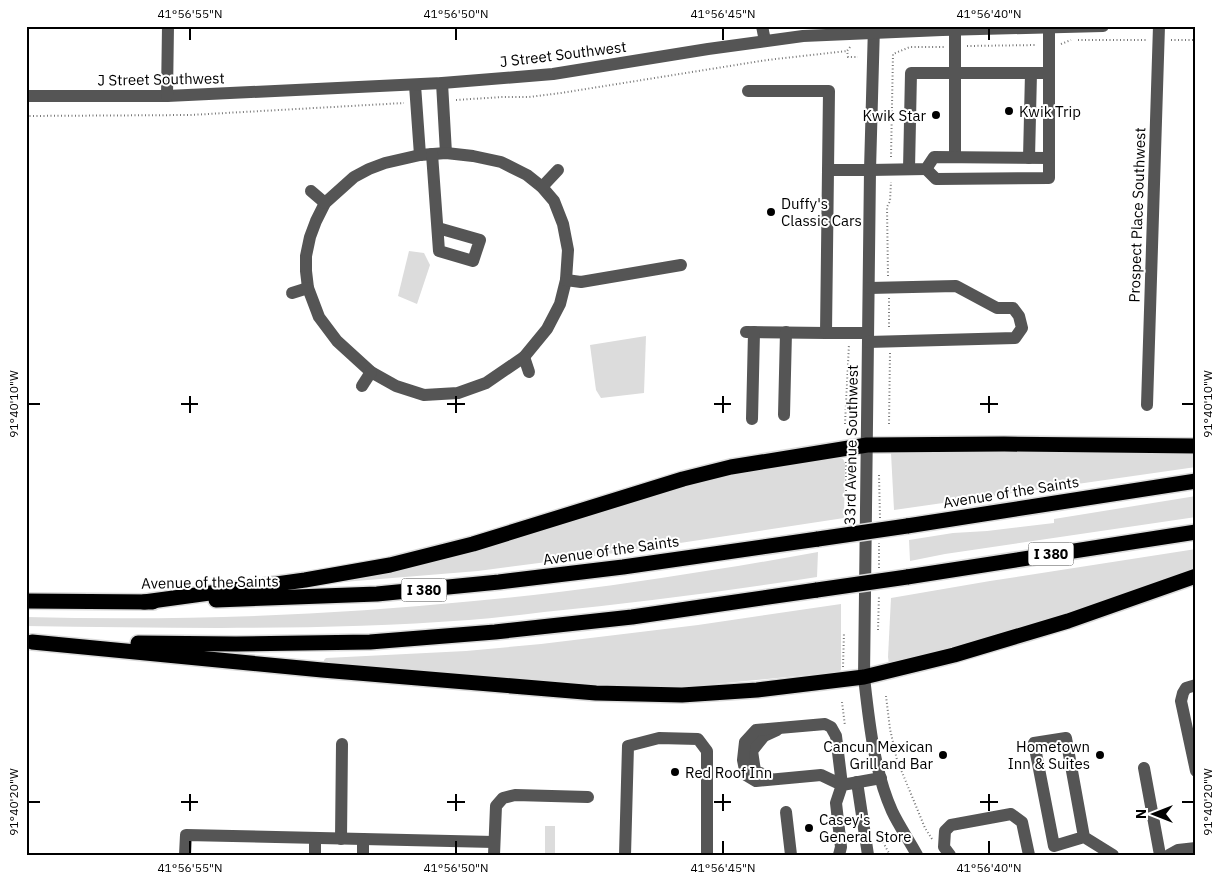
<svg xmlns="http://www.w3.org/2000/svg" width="1222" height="881" viewBox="0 0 1222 881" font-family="'IBM Plex Sans',sans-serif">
<rect width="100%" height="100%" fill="#fff"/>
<g fill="#dcdcdc">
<path d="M409 251 424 253 430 265 417 304 398 296Z"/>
<path d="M646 336 644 393 601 398 596 390 590 345Z"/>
<path d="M1020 451 1196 452V467L894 510 891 453 999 452Z"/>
<path d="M836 457 843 459 845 463 844 518 601 555 478 571 331 583V581L629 503 697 483 755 470Z"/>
<path d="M1196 496V517L945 554 910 561 909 540 953 533 987 531 1054 523V519Z"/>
<path d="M1196 549V569L1020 628 952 650 889 664 888 657 891 598 990 581Z"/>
<path d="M818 552 817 577C726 591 636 603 544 612 519 615 494 618 469 620 322 631 174 628 26 626V617C175 621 325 616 474 601 553 594 633 583 712 570 747 565 783 558 818 552Z"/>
<path d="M841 604V670L838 672 674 688 587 686 324 665V660L326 658 466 651 541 644 698 625Z"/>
<rect x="545" y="826" width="10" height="29"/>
</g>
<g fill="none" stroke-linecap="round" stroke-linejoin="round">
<g stroke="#dbdbdb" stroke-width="18">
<g id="highway">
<path d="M907 526 1196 481"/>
<path d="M907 577 1196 532"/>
<path d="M216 600 377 594 499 582 623 567 818 539"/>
<path d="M26 601 153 602"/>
<path d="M144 602 305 580 390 565 473 544 683 479 731 467 867 445 1004 444 1196 446"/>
<path d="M32 642 322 670 596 693 682 695 757 690 864 677 954 655 1068 621 1196 576"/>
<path d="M138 643 236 644 370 642 495 632 632 617 817 590"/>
</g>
</g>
<g stroke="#777" stroke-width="2" stroke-dasharray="1 2.5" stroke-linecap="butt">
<path d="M1078 40H1146"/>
<path d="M1171 40H1196"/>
<path d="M1061 44 1071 40"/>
<path d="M967 46 1037 45"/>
<path d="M850 47 847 51 848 57H858"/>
<path d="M456 100 502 97H529L561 93 767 60 847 51"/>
<path d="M26 116 190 115 404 103"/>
<path d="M891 157 893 54 910 47H944"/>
<path d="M888 276 887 207 890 201 891 182"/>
<path d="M889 298V329"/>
<path d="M845 424 849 344"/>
<path d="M889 424 890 353"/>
<path d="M846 462V491"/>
<path d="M879 475 880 518"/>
<path d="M879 568V543"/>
<path d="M878 630 879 595"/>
<path d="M843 667 844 632"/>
<path d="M886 696 890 729 897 760 925 828 932 839"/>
<path d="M842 702 845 726"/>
<path d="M878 833 890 855"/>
</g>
<g stroke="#555" stroke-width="12">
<path d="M762 26 765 41"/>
<path d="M874 26 870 170 864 677C869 721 874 771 892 811 899 826 909 840 917 855"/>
<path d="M442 83 446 153"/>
<path d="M415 85 420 155"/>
<path d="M748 91H829L828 170"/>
<path d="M26 96H167L442 83 553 74 708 49 803 36 942 30 1103 26"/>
<path d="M167 96 168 26"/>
<path d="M446 153 473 156 501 162 527 175 542 187 554 201 563 224 568 250 566 280 560 304 547 329 524 357 486 383 458 393 424 395 396 386 371 372 337 341 319 317 308 288 306 271V256L310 237 316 221 325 203 354 177 369 169 385 163 420 155Z"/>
<path d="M432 154 439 251 473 261 480 240 438 228"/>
<path d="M955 157V30"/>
<path d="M1029 158 1031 73"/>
<path d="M909 169 911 73H1049"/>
<path d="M926 169 936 179 1049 178V26"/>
<path d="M542 187 558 170"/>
<path d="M311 191 325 203"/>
<path d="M566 280 581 282 681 265"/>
<path d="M292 293 308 288"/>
<path d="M746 332 826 333"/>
<path d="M868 333H826L828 170H870L926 169 934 157 1049 158"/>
<path d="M868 342 1015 338 1022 328 1019 316 1013 308H997L956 286 869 288"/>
<path d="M524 357 529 372"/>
<path d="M362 386 371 372"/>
<path d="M1147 405 1159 26"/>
<path d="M784 415 786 332"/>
<path d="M752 419 754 332"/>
<path d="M1196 685 1186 688 1183 693 1181 701 1196 771"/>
<path d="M1144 768 1160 855"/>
<path d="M768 776 755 771 752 751 764 736 777 730"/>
<path d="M857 782 868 855"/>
<path d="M786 812 791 855"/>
<path d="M1084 837 1054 846 1034 743 1066 738 1084 837 1113 855"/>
<path d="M341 839 342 744"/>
<path d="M185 855 186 835 494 842"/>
<path d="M315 855V839"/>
<path d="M363 855V839"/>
<path d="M494 855 496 806 503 798 515 795 588 797"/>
<path d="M625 855 628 746 659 738 698 739 707 751V855"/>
<path d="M839 855 841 847 836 803 842 785 836 736 831 727 825 724 756 730 745 742 743 760 746 775 756 781 821 775 842 785 881 778"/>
<path d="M950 855 944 847 945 831 951 825 1011 814 1022 822 1029 855"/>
<path d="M1169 855 1178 850 1196 848"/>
</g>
<use href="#highway" stroke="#000" stroke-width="15"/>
<g stroke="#dbdbdb" stroke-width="18" stroke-linecap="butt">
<g id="highway-bridge">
<path d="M818 539 907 526"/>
<path d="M817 590 907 577"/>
</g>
</g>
<use href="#highway-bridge" stroke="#000" stroke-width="15"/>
</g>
<path fill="none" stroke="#000" stroke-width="2" d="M190 28V40M456 28V40M723 28V40M989 28V40M190 396V413M456 396V413M723 396V413M989 396V413M28 404H40M181 404H198M447 404H465M714 404H731M980 404H998M1182 404H1194M190 794V811M456 794V811M723 794V811M989 794V811M28 802H40M181 802H198M447 802H465M714 802H731M980 802H998M1182 802H1194M190 841V854M456 841V854M723 841V854M989 841V854"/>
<g fill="#000" stroke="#fff" stroke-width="2">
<circle cx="1009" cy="111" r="5"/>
<circle cx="936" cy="115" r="5"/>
<circle cx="771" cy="212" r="5"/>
<circle cx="943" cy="755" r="5"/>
<circle cx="1100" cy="755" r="5"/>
<circle cx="675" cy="772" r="5"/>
<circle cx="809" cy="828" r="5"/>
</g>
<g text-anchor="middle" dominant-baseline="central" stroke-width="4" stroke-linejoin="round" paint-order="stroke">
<g fill="#fff" stroke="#4c4c4c" stroke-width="1">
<rect x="1028.5" y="542.5" width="45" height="23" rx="4"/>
<rect x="401.5" y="578.5" width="45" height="23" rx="4"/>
</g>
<g font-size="14" font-weight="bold" fill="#000">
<text x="1051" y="554">I 380</text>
<text x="424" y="590">I 380</text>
</g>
<g font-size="15" fill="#000" stroke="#fff">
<text transform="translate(563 54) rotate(-7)">J Street Southwest</text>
<text transform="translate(161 79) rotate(-1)">J Street Southwest</text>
<text transform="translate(1137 215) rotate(-88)">Prospect Place Southwest</text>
<text transform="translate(851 445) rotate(-89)">33rd Avenue Southwest</text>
<text transform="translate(1011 492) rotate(-9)">Avenue of the Saints</text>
<text transform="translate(611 550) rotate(-8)">Avenue of the Saints</text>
<text transform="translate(210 582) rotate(-1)">Avenue of the Saints</text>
</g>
<g font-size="15" fill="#000" stroke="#fff" text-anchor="start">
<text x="1019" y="111">Kwik Trip</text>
<text x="926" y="115" text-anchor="end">Kwik Star</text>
<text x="781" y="203">Duffy's<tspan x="781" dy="17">Classic Cars</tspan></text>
<text x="933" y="746" text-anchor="end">Cancun Mexican<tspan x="933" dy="17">Grill and Bar</tspan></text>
<text x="1090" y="746" text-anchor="end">Hometown<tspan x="1090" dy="17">Inn &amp; Suites</tspan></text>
<text x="685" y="772">Red Roof Inn</text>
<text x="819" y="819">Casey's<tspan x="819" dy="17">General Store</tspan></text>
</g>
</g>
<rect width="1222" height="881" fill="none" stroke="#ffffff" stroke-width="55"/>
<g transform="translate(1154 814) rotate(270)" stroke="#ffffff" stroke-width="4" paint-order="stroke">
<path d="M0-4L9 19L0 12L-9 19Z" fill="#000000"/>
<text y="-8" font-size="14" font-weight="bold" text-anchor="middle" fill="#000000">N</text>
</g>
<rect x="28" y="28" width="1166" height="826" fill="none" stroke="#000" stroke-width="2"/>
<g font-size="12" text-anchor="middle" fill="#000">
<text x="190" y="18">41°56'55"N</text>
<text x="456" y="18">41°56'50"N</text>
<text x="723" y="18">41°56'45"N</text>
<text x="989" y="18">41°56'40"N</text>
<text transform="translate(1208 404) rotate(-90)" y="4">91°40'10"W</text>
<text transform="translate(14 404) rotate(-90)" y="4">91°40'10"W</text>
<text transform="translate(1208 802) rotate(-90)" y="4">91°40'20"W</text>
<text transform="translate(14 802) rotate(-90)" y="4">91°40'20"W</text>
<text x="190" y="872">41°56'55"N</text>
<text x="456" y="872">41°56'50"N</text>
<text x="723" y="872">41°56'45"N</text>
<text x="989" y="872">41°56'40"N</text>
</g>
</svg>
